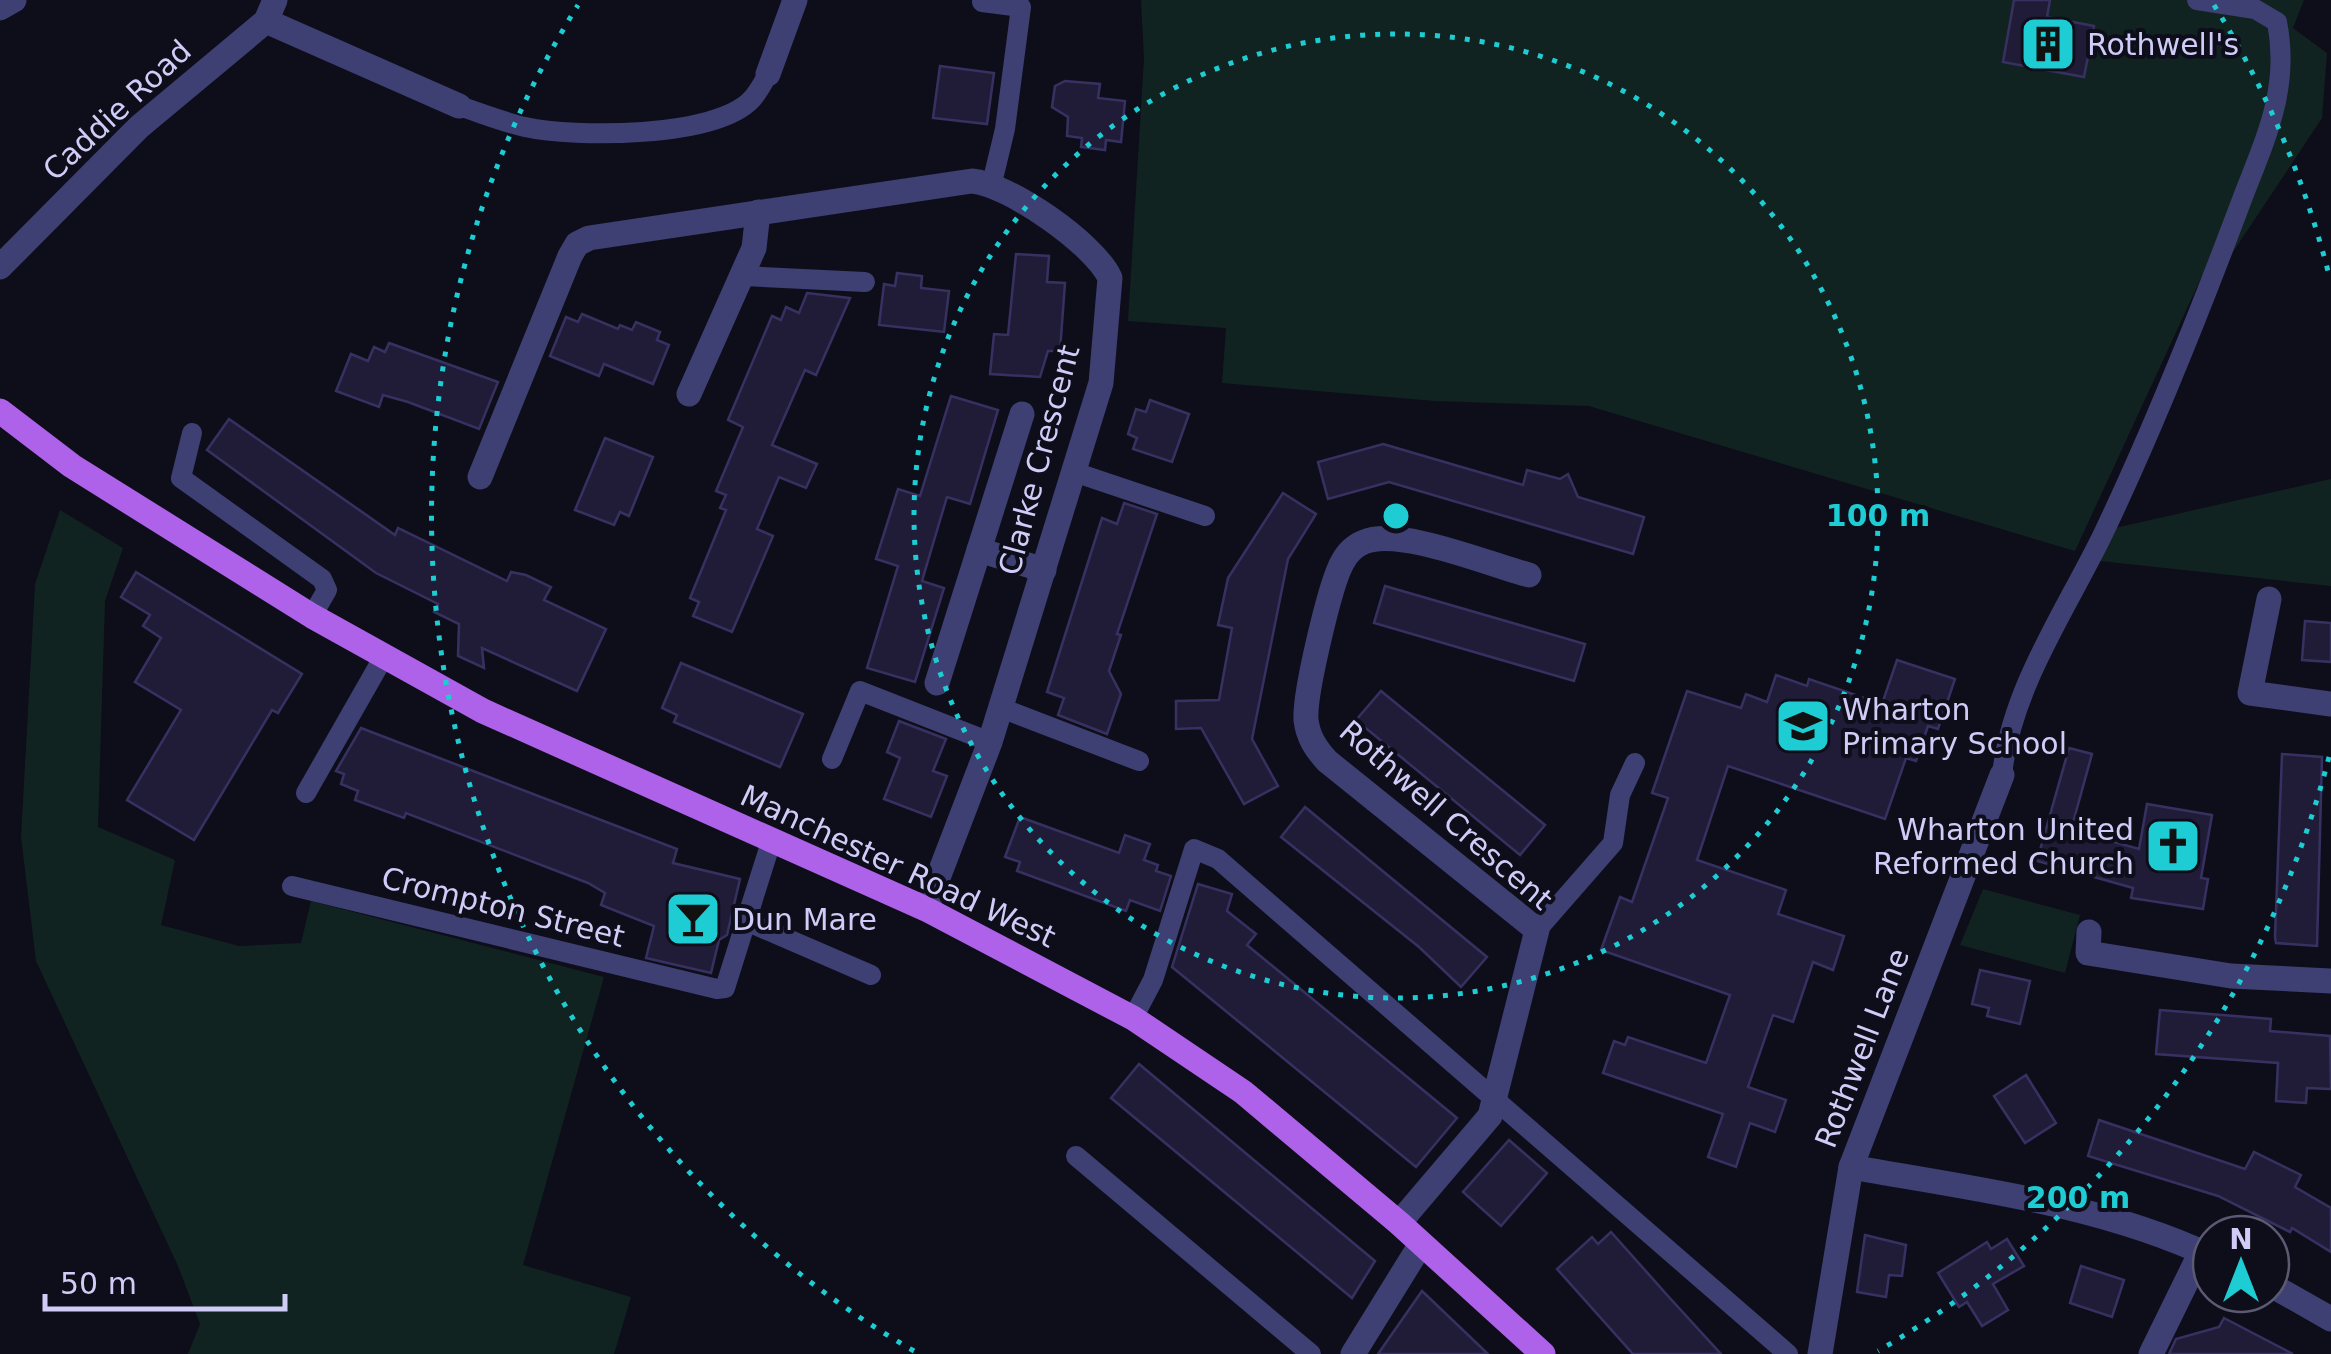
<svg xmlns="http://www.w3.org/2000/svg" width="2331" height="1354" viewBox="0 0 2331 1354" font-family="'DejaVu Sans',sans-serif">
<rect width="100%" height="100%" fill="#0e0d1a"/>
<g fill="#112321">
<path d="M1141 0H2304L2293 28 2327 53 2322 118 2229 258 2201 278 2075 551 1589 406 1435 401 1222 383 1226 328 1128 321 1144 59Z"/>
<path d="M2331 479V586L2100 561 2115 528Z"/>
<path d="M60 510 123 548 105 601 98 827 175 860 161 925 239 946 301 943 311 901 604 977 523 1265 631 1297 614 1354H188L200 1324 178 1266 36 961 21 837 35 584Z"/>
<path d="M1983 889 2080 915 2065 973 1960 945Z"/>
</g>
<g fill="#201c38" stroke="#373161" stroke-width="2.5">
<path d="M2014 0H2050L2047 17 2094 26 2084 77 2003 62Z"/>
<path d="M940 66 994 73 987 124 933 118Z"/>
<path d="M1065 81 1100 84 1098 98 1125 101 1121 142 1106 140 1105 150 1081 147 1082 138 1067 136 1068 117 1052 107 1055 86Z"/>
<path d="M1016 254 1049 256 1047 282 1065 283 1060 351H1048L1040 377 990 374 994 334 1008 335Z"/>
<path d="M897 273 922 276 921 288 949 291 944 332 879 325 884 284 895 286Z"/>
<path d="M807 293 850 298 816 375 805 370 772 445 817 464 806 488 779 477 757 529 773 536 732 632 693 616 699 602 690 598 726 510 720 508 726 495 716 491 743 427 728 420 772 316 781 320 786 307 799 313Z"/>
<path d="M582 314 618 329 620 325 632 330 636 322 660 332 657 340 669 345 653 384 604 364 599 376 550 356 566 317 578 322Z"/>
<path d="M389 343 498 382 479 429 408 402 383 395 379 407 336 391 351 354 368 361 374 347 385 352Z"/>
<path d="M951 396 998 410 970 504 947 497 938 527 922 581 944 588 915 682 867 668 898 566 876 559 898 489 920 496Z"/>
<path d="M1150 400 1189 414 1172 462 1133 449 1137 438 1128 434 1136 409 1146 412Z"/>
<path d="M229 419 395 535 398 528 507 581 511 572 526 575 551 587 544 600 606 629 577 691 482 648 484 668 458 656 459 624 434 612 438 604 376 573 207 450Z"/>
<path d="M605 438 653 457 629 516 620 512 614 525 575 510Z"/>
<path d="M1383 444 1523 485 1527 470 1560 479 1568 474 1578 497 1644 517 1633 554 1389 482 1328 499 1318 462Z"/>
<path d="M1283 493 1316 514 1288 559 1252 739 1278 786 1244 804 1201 728 1176 729V701L1219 700 1232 628 1218 625 1228 578Z"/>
<path d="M1124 503 1157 514 1117 634 1121 635 1109 671 1121 694 1107 734 1058 715 1064 698 1047 692 1102 518 1117 524Z"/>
<path d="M136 572 302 674 278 713 272 710 194 840 127 800 181 710 135 682 161 638 143 626 150 615 121 597Z"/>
<path d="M1385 586 1585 644 1574 681 1374 623Z"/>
<path d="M2305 621 2331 623V662L2302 660Z"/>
<path d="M1897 660 1955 679 1938 729 1928 726 1916 761 1906 758 1885 819 1728 766 1697 860 1786 890 1778 914 1844 936 1833 970 1813 962 1793 1022 1773 1015 1748 1087 1786 1100 1775 1132 1750 1123 1736 1167 1708 1157 1723 1114 1603 1073 1614 1041 1625 1045 1628 1037 1706 1063 1730 995 1601 950 1620 897 1632 902 1668 798 1652 793 1687 691 1741 708 1746 694 1767 702 1776 675 1807 686 1809 679 1882 704Z"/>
<path d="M681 663 803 714 780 767 674 722 677 715 662 708Z"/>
<path d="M1381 691 1545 825 1520 855 1356 720Z"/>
<path d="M899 721 946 739 933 771 947 776 931 817 884 799 900 758 887 752Z"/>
<path d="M361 728 677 849 673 863 740 879 727 935 719 940 711 973 646 958 654 926 601 905 605 893 588 883 406 813 404 818 355 800 358 791 341 784 344 774 336 771Z"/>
<path d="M2069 748 2092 754 2071 830 2139 849 2147 804 2212 815 2201 878 2208 879 2203 909 2131 898 2133 888 2037 861Z"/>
<path d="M2282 754 2322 757 2317 946 2276 943 2275 937Z"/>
<path d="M1305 807 1487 957 1461 987 1419 947 1281 837Z"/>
<path d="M1020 817 1119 853 1125 835 1150 844 1144 860 1158 865 1156 871 1171 876 1160 911 1130 900 1126 911 1017 871 1020 862 1005 857Z"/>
<path d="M1198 884 1232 894 1227 911 1256 934 1247 945 1457 1118 1416 1167 1172 967Z"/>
<path d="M1980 970 2030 981 2020 1024 1987 1016 1989 1008 1972 1004Z"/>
<path d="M2160 1010 2271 1019 2270 1031 2330 1036 2331 1089 2307 1088 2306 1103 2276 1101 2278 1063 2156 1054Z"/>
<path d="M1139 1064 1375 1261 1352 1298 1111 1098Z"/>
<path d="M2026 1075 2056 1123 2025 1143 1994 1096Z"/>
<path d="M2099 1120 2245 1169 2254 1152 2301 1175 2295 1187 2331 1208V1252L2292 1228 2290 1232 2218 1196 2088 1156Z"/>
<path d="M1509 1140 1547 1173 1501 1226 1463 1192Z"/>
<path d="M1611 1232 1668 1296 1721 1354H1633L1557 1269 1592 1237 1598 1244Z"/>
<path d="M1865 1235 1906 1245 1902 1276 1889 1275 1886 1297 1857 1292Z"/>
<path d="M2007 1239 2024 1266 1993 1284 2008 1310 1982 1326 1967 1302 1959 1307 1938 1273 1987 1242 1991 1249Z"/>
<path d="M2081 1266 2124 1280 2112 1317 2070 1303Z"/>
<path d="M1422 1291 1488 1354H1378Z"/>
<path d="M2224 1318 2293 1354H2169L2176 1339 2219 1327Z"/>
</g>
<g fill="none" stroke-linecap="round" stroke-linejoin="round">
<g stroke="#3e3f73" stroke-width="20">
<path d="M982 2 1021 7 1005 129 992 183"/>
<path d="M459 106C481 113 503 122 525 127 575 138 714 138 751 100 758 93 763 83 768 74"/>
<path d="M743 276 865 282"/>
<path d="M192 433 181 478 322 579 327 590 312 616"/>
<path d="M1074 472 1205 516"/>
<path d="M1001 708 1139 761"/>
<path d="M832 759 860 691 990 742"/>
<path d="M2002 775C2011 688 2067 609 2104 532 2154 427 2197 319 2238 210 2262 145 2291 93 2277 22L2255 9 2197 0"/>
<path d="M306 793 383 658"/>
<path d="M292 886 717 989 725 988 771 842"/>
<path d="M746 921 871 975"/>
<path d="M1537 930 1613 843 1620 795 1635 763"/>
<path d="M1133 1018 1153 980 1194 849 1218 859 1788 1354"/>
<path d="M1076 1156 1311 1354"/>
</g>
<g stroke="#3e3f73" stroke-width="25">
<path d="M0 8 14 0"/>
<path d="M266 21 459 106"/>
<path d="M768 74 795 0"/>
<path d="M0 267 139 127 266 21 275 0"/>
<path d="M689 394 754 248 758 212"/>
<path d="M480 477 570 256 577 244 589 238 972 181C1008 184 1095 244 1110 278L1101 383 990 742 926 909"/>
<path d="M979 550 1044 570"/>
<path d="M2269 599 2250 693 2331 704"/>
<path d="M937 683 1022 414"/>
<path d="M2089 932 2088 953 2231 976 2331 981"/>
<path d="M1851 1167C1973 1189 2097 1203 2211 1256"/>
<path d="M1399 1223 1490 1116 1537 930 1327 761C1316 749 1308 737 1306 720 1304 695 1330 585 1342 563 1347 553 1354 546 1364 542 1400 527 1490 565 1529 575"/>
<path d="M2271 1285 2331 1319"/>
<path d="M1353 1354 1421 1244"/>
<path d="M1820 1354 1851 1167 2002 775"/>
<path d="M2151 1354 2201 1252"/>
</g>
<path stroke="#ae62e9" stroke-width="25" d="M0 411 72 466 312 616 483 711 926 909 1133 1018 1243 1092 1399 1223 1543 1354"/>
</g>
<g fill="none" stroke="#1dcdd3" stroke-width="5" stroke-dasharray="5 10">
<circle cx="1396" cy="516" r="482"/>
<path d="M2329 757A964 964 0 0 1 1878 1351M914 1351A964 964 0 0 1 578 5M2214 5A964 964 0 0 1 2329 275"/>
</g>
<defs>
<g id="building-square" transform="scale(2.875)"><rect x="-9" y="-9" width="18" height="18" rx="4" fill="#1dcdd3" stroke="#0e0d1a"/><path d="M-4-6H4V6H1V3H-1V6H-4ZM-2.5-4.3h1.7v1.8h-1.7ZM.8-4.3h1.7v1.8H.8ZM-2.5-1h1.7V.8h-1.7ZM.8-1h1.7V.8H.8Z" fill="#111"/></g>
<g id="school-square" transform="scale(2.875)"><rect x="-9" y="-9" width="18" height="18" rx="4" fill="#1dcdd3" stroke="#0e0d1a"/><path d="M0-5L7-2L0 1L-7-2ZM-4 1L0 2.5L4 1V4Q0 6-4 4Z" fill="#111"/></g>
<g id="church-square" transform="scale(2.875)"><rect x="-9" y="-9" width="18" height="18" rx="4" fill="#1dcdd3" stroke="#0e0d1a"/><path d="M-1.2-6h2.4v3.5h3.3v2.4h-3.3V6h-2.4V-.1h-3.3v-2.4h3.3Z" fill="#111"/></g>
<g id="bar-square" transform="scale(2.875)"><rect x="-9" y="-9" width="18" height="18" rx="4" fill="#1dcdd3" stroke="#0e0d1a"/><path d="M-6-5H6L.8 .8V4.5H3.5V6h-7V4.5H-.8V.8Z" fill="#111"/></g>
</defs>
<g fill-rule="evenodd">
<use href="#building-square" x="2048" y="44"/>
<use href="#school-square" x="1803" y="726"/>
<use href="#church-square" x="2173" y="846"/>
<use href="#bar-square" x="693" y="919"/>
</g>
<g text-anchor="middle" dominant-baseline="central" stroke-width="8" stroke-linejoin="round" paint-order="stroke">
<g font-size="30" fill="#cfcdf8" stroke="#0e0d1a" text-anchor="start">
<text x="2087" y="44">Rothwell's</text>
<text x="1842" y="709">Wharton<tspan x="1842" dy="34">Primary School</tspan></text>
<text x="2134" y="829" text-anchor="end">Wharton United<tspan x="2134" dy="34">Reformed Church</tspan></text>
<text x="732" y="919">Dun Mare</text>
</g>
<g font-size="30" fill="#cfcdf8" stroke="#0e0d1a">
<text transform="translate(117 110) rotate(-43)">Caddie Road</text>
<text transform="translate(1039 460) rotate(-75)">Clarke Crescent</text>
<text transform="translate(1446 815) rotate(41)">Rothwell Crescent</text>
<text transform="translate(898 866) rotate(25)">Manchester Road West</text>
<text transform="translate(503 907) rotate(14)">Crompton Street</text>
<text transform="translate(1862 1048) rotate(-69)">Rothwell Lane</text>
</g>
</g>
<circle cx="1396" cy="516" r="15" fill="#1dcdd3" stroke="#0e0d1a" stroke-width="5"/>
<g font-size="30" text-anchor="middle" font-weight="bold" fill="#1dcdd3" stroke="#0e0d1a" stroke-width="8" stroke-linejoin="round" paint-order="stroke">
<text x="1878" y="526">100 m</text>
<text x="2078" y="1208">200 m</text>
</g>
<g transform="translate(2241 1264)"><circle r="48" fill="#0e0d1a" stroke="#5b5a73" stroke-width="2.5"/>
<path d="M0-8L18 38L0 25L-18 38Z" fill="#1dcdd3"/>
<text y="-15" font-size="28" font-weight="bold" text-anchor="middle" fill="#cfcdf8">N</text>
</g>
<path d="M45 1294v15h240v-15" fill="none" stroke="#cfcdf8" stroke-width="5"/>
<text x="60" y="1294" font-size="30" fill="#cfcdf8" stroke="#0e0d1a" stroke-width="8" paint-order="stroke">50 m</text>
</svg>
